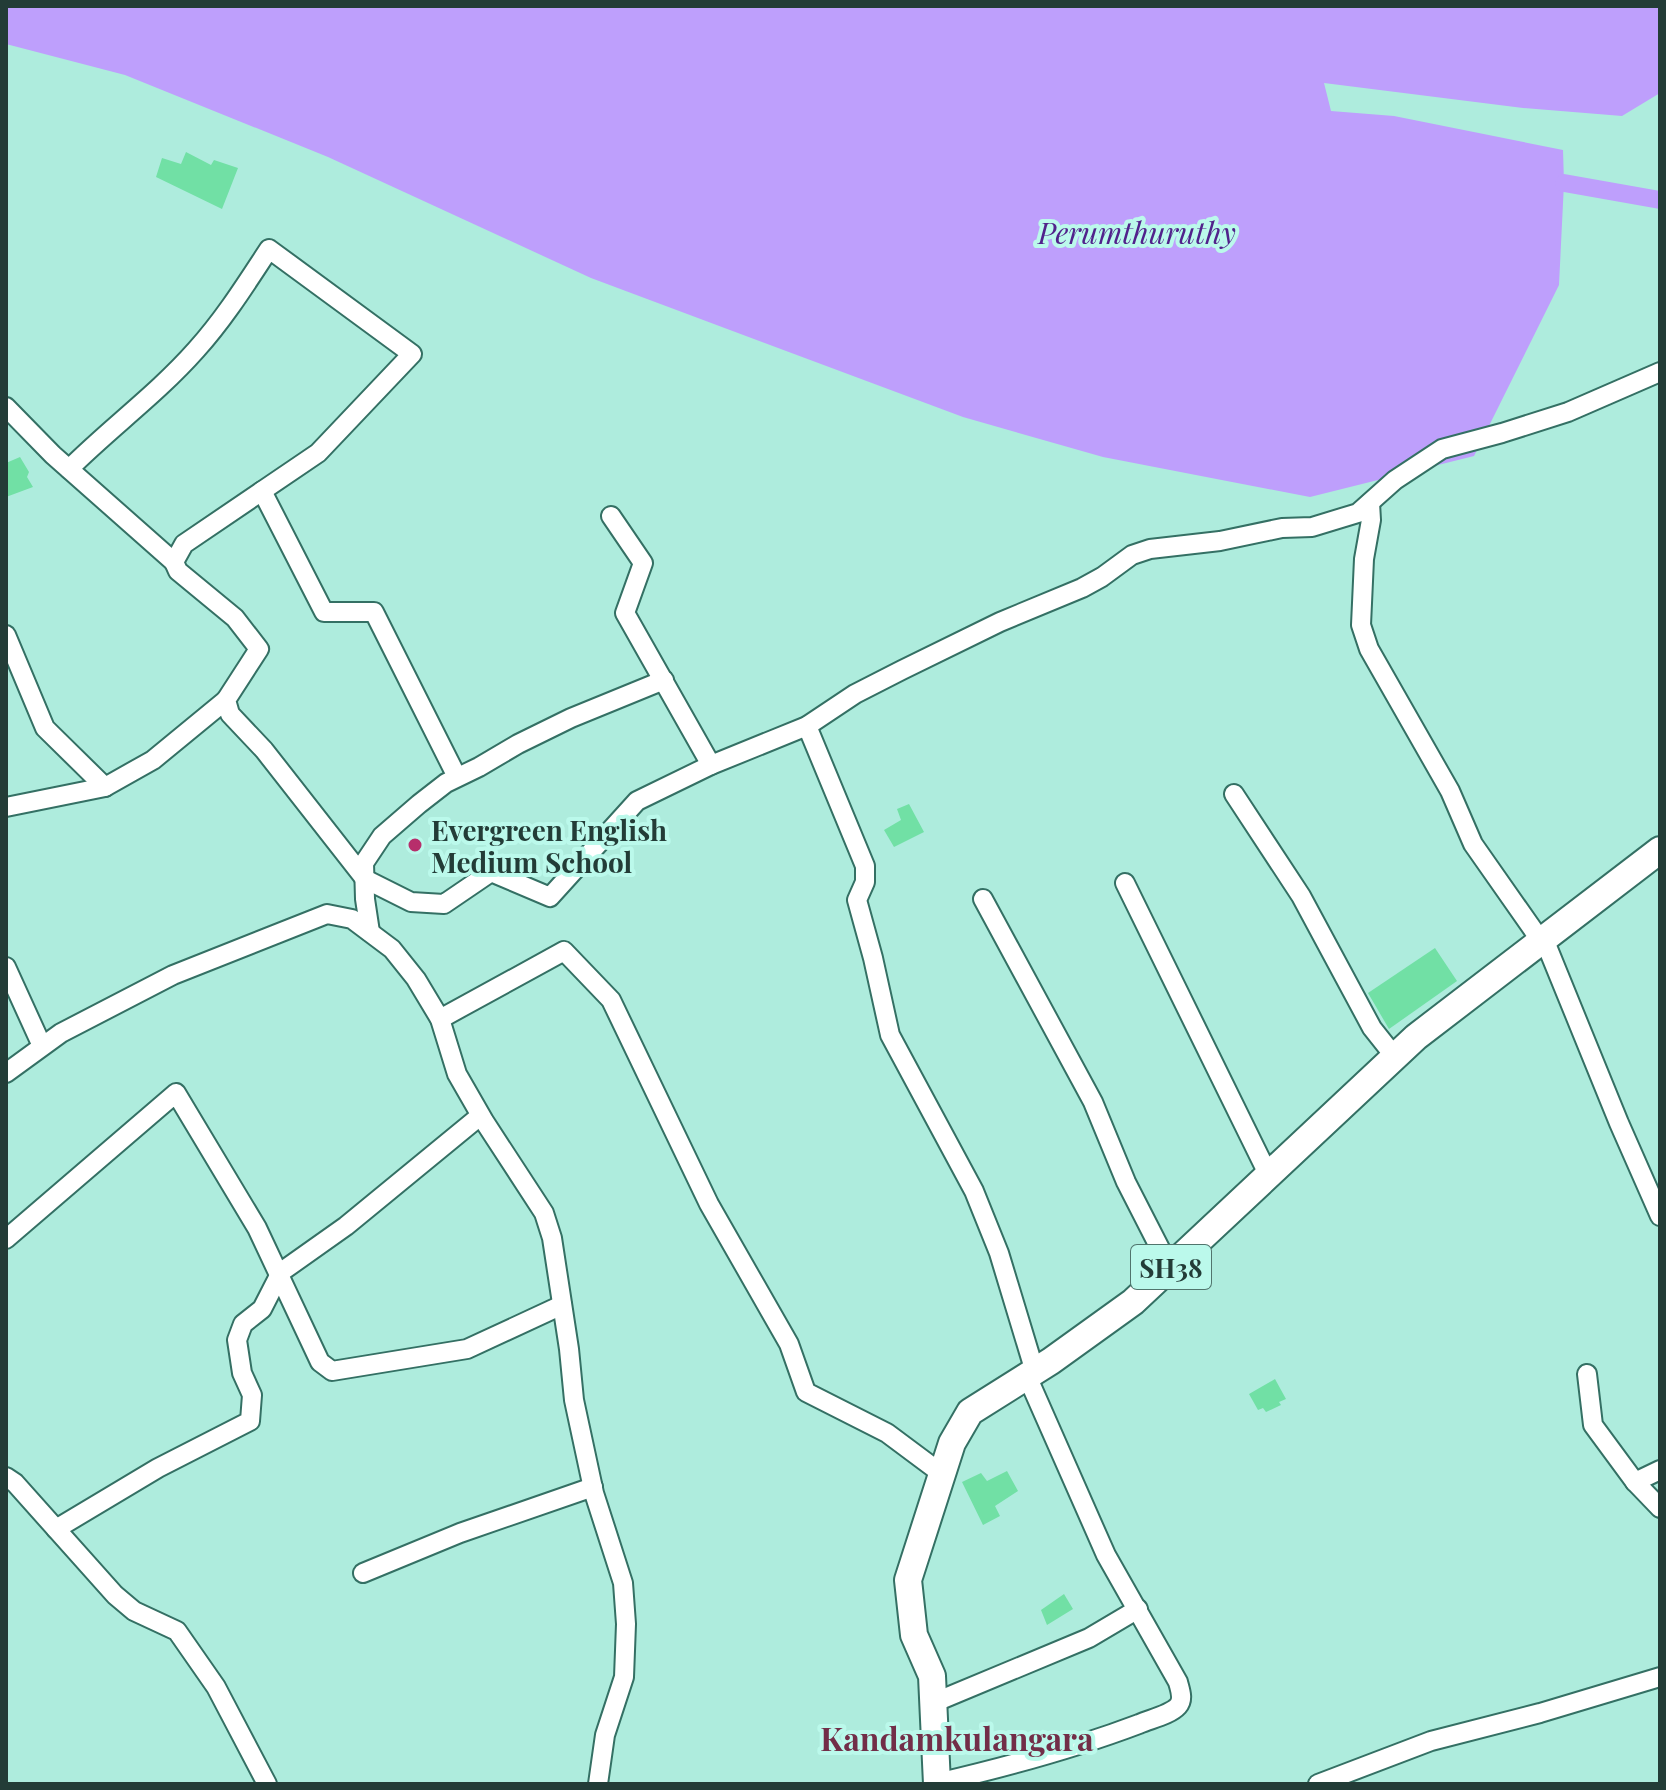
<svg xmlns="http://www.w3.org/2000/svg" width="1666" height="1790" viewBox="0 0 1666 1790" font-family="'Playfair Display',serif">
<rect width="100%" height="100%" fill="#aeecdd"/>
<path fill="#be9ffc" d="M6 6H1660V93L1622 116 1523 108 1324 83 1331 111 1394 116 1563 150 1564 183 1559 285 1474 456 1310 497 1103 457 963 417 591 278 328 157 125 75 6 44Z"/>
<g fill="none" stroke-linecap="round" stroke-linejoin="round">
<path stroke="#be9ffc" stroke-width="18" d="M1564 183 1660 200"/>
</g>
<g fill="#71e0a5">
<path d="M186 152 211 165 214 160 238 168 222 209 156 177 162 158 181 164Z"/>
<path d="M20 457 29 472 27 477 33 487 6 497V463Z"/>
<path d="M909 804 924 832 894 847 884 830 901 820 897 809Z"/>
<path d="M1435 948 1457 981 1389 1029 1368 993Z"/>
<path d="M1275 1379 1286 1399 1279 1402 1281 1405 1266 1412 1263 1408 1258 1410 1249 1394Z"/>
<path d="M1007 1471 1018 1491 995 1506 1000 1516 983 1525 962 1482 981 1473 987 1481Z"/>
<path d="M1064 1594 1073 1609 1047 1625 1041 1610Z"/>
</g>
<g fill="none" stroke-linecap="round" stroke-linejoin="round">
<g stroke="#347064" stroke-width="22">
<g id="street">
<path d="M6 407 53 455 174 562"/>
<path d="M69 469C110 428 157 394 196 350 224 319 246 284 269 249L412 354 318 453 184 544 174 562 178 571 235 618 259 649 226 700 230 714 264 750 365 879 411 902 444 904 491 872 550 897 637 801 711 765 807 726 855 694 902 670 1000 622 1082 588 1102 577 1132 555 1150 549 1220 541 1282 528 1312 527 1358 513 1395 480 1442 449 1502 433 1568 412 1660 372"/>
<path d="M262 491 324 612H374L457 777"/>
<path d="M1370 503 1371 520 1364 559 1361 625 1369 649 1450 791 1473 844 1541 941"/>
<path d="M611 516 643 563 625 613 711 765"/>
<path d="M6 635 45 728 105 787"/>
<path d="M807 726 865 866V882L857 900 873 958 890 1035 974 1191 999 1253 1035 1372"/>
<path d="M1234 794 1301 896 1372 1028 1395 1057"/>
<path d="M6 807 105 787 153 760 226 700"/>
<path d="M1125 883 1269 1176"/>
<path d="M983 899 1093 1102 1126 1182 1170 1268"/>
<path d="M370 932 365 899 364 863 382 836 419 804 446 783 479 767 518 744 571 718 664 680"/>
<path d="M1544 939 1619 1123 1660 1216"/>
<path d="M6 967 42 1046"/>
<path d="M440 1019 564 951 611 1000 709 1204 789 1344 806 1392 887 1433 942 1474"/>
<path d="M6 1073 61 1033 173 975 327 914 352 919 392 949 416 979 440 1019 457 1074 484 1121 544 1213 552 1238 569 1349 574 1400 594 1493 623 1583 626 1624 624 1677 605 1735 598 1784"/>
<path d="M6 1239 176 1093 257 1228 320 1362 332 1371 467 1349 562 1305"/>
<path d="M1587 1374 1593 1425 1635 1482 1660 1508"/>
<path d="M6 1477 15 1483 115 1595 134 1611 177 1631 216 1687 267 1784"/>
<path d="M1635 1482 1660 1470"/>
<path d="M56 1529 158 1468 250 1421 252 1395 242 1373 237 1340 243 1324 262 1309 281 1272 346 1226 480 1116"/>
<path d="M363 1573 460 1533 593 1487"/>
<path d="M933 1703 1089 1638 1138 1609"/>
<path d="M937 1783C1006 1767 1073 1749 1139 1724 1150 1719 1170 1715 1178 1706 1184 1699 1180 1690 1178 1682L1106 1555 1027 1376"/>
<path d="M1318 1784 1431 1741 1540 1713 1660 1677"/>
</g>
</g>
<g stroke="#347064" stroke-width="30">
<path id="primary" d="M937 1784 932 1676 914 1635 908 1580 952 1443 970 1412 1051 1361 1133 1302 1416 1037 1660 850"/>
</g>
<use href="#street" stroke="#fff" stroke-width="18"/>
<use href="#primary" stroke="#fff" stroke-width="26"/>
</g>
<circle fill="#b72e6b" stroke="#bbf9eb" stroke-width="3" cx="415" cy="845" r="8"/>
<g text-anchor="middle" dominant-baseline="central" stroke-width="8" stroke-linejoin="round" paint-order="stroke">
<rect fill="#bbf9eb" stroke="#51756d" stroke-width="2" x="1131" y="1245" width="80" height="44" rx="6"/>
<g font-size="26" font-weight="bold" fill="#233c37">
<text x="1171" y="1267">SH38</text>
</g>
<g font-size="28" font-weight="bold" fill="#233c37" stroke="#bbf9eb" text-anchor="start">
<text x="431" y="829">Evergreen English<tspan x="431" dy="32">Medium School</tspan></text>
</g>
<g font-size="30" font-style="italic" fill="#51228b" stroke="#bbf9eb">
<text x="1137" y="232">Perumthuruthy</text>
</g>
<g font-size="32" font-weight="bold" fill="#722e48" stroke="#bbf9eb">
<text x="957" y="1737">Kandamkulangara</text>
</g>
</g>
<rect width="1666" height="1790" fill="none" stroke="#233c37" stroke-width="16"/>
</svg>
